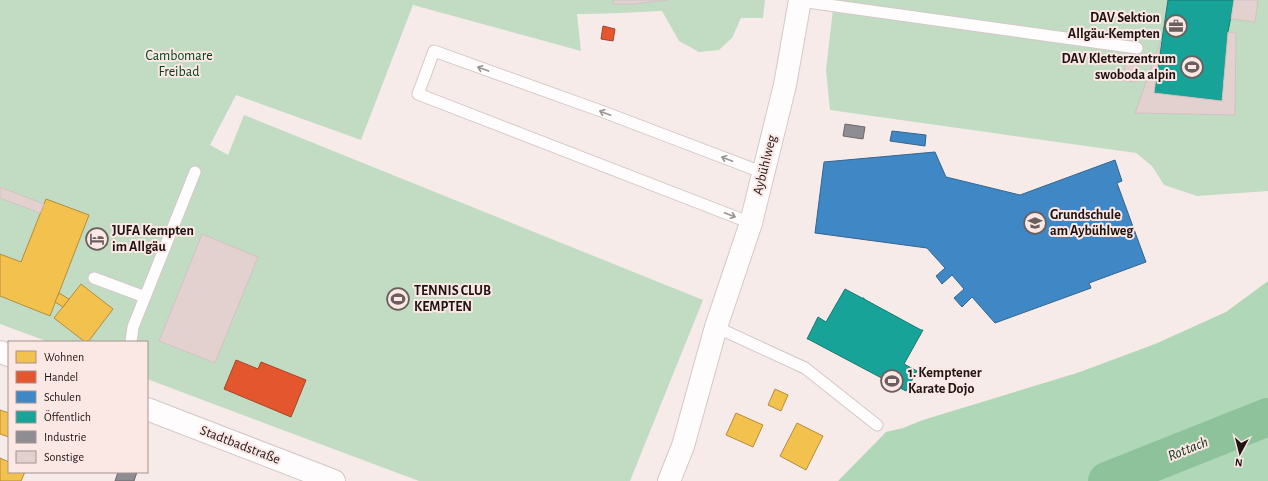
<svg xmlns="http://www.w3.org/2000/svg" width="1268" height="481" viewBox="0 0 1268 481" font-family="'Alegreya Sans',sans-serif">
<rect width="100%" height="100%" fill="#f6ebe9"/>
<g fill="#c2dcc4">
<path d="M0 0H765L763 18H741L732 38 719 50 699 52 679 41 662 11C633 12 605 14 577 14L581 51 413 5 361 140 236 95 210 145 228 155 244 115 703 300 630 481H419L147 379V342H49L0 324Z"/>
<path d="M834 0H1268V191L1197 196 1164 185 1152 166 1136 153 830 110 826 70Z"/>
</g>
<path fill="#b0d8b8" d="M1268 281V481H838L886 432 903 428 923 420 1077 373 1155 344 1226 312Z"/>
<g fill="#f2c14e" stroke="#b38d3c">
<path d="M46 199 89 215 50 316 0 296V254L21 262Z"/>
<path d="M81 284 113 309 88 342H85L54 318Z"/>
<path d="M59 293 69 299 63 307 55 302Z"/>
<path d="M775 389 788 395 781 411 768 405Z"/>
<path d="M0 410 9 413V437L0 434Z"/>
<path d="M736 413 763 425 753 447 726 435Z"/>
<path d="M797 423 823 436 806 470 780 456Z"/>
<path d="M0 458 9 462V472H25L21 481H0Z"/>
</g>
<g fill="#e4572e" stroke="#a94326">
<path d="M603 26 615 29 613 41 601 39Z"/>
<path d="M236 360 258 369 261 362 306 380 291 417 224 389Z"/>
</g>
<g fill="#3f88c5" stroke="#356590">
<path d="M892 131 926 135 925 146 890 141Z"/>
<path d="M935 152 946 177 1020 195 1115 160 1122 181 1117 183 1146 262 1089 283 1091 288 995 323 972 297 962 307 954 298 964 289 952 275 942 284 936 276 945 268 927 248 815 233 824 162Z"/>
</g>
<g fill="#17a398" stroke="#197870">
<path d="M1168 0H1234L1228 32 1222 101 1154 93Z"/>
<path d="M845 289 862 298H864V299L921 330H923L904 364 917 371 906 391 892 384H890L891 383 808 339H807L818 317 826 322Z"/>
</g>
<g fill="#8d8d92" stroke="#6c696c">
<path d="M845 124 865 127 863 139 843 136Z"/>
<path d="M118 472H137L134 481H115Z"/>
</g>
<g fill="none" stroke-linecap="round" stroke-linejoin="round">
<path stroke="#8dc29b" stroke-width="38" d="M1107 481 1268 417"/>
</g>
<g fill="#e2d1cf" stroke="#cec3c1">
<path d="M613 0H667L634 4H613Z"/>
<path d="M1234 0H1258L1255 22 1231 19Z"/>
<path d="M1228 32 1236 33 1235 115 1135 113 1161 40 1154 93 1222 101Z"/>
<path d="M1126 57 1139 59 1137 82 1124 81Z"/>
<path d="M0 187 44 204 40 213 0 198Z"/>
<path d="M202 234 258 257 215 363 159 341Z"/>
</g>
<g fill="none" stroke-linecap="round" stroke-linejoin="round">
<g stroke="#d3c8c7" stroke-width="13">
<g id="service">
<path d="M800 1 1137 48"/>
<path d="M751 223 418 94 434 51 601 111 764 173"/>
<path d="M94 278 145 297"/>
<path d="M716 327 805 368 877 425"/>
<path d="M131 342 133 327 195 172"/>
</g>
</g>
<g stroke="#d3c8c7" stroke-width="24">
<g id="minor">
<path d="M0 352 9 355"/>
<path d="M147 409 334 481"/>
<path d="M669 481 683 446 716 327 751 223 785 85 800 0"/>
</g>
</g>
<use href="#service" stroke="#fefcfc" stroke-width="11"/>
<use href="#minor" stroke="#fefcfc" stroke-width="22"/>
</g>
<defs><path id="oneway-shaft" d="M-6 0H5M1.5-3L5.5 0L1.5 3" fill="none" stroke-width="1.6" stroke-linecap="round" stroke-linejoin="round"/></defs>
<g stroke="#9a9493">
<use href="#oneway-shaft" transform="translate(483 69) rotate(-160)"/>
<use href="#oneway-shaft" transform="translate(605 113) rotate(-159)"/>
<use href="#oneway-shaft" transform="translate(727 159) rotate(-159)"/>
<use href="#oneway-shaft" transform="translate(730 215) rotate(21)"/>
</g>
<defs>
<g id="office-ring" transform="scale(1.15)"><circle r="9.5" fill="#fbe7e4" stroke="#6a5f5e" stroke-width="1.5"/><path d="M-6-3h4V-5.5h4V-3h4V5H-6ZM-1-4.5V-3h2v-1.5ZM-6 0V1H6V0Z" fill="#6a5f5e"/></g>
<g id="stadium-ring" transform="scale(1.15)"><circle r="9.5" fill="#fbe7e4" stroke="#6a5f5e" stroke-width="1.5"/><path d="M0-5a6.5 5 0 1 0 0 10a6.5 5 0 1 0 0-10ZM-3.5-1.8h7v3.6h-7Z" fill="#6a5f5e"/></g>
<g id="school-ring" transform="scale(1.15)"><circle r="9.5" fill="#fbe7e4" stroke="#6a5f5e" stroke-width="1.5"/><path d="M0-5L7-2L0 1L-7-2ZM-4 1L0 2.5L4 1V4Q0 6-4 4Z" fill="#6a5f5e"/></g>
<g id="hotel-ring" transform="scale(1.15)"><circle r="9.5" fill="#fbe7e4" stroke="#6a5f5e" stroke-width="1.5"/><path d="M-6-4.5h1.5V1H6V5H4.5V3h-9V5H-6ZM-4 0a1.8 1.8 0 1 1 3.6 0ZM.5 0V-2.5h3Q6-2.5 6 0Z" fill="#6a5f5e"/></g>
</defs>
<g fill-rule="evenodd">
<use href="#office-ring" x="1176" y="26"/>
<use href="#stadium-ring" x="1192" y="67"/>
<use href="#school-ring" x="1035" y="223"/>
<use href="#hotel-ring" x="97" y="239"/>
<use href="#stadium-ring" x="398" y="299"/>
<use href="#stadium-ring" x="892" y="381"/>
</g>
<g text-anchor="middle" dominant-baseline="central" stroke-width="4" stroke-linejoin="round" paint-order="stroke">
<g font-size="14" font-weight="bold" fill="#1f1413" stroke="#fbe7e4" text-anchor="start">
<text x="1160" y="18" text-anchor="end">DAV Sektion<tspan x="1160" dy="16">Allgäu-Kempten</tspan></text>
<text x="1176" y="59" text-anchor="end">DAV Kletterzentrum<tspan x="1176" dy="16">swoboda alpin</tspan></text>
<text x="1050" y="215">Grundschule<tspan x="1050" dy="16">am Aybühlweg</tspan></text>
<text x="112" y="231">JUFA Kempten<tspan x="112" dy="16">im Allgäu</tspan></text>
<text x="414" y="291">TENNIS CLUB<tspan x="414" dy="16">KEMPTEN</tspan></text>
<text x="908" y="373">1. Kemptener<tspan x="908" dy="16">Karate Dojo</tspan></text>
</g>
<g font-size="14" fill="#00411d" stroke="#fbe7e4">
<text x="179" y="56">Cambomare<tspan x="179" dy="16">Freibad</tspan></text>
</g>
<g font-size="14" fill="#1f1413" stroke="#fbe7e4">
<text transform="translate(765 165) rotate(-76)">Aybühlweg</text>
<text transform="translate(240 445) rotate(21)">Stadtbadstraße</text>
</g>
<g font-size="15" font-style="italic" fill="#10331c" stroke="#fbe7e4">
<text transform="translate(1188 449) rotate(-22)">Rottach</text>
</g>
</g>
<rect x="8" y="341" width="140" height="132" fill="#fbe7e4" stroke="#a39390"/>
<rect x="16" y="351" width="20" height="12" fill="#f2c14e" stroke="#a39390"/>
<text x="44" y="361" font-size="12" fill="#1f1413">Wohnen</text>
<rect x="16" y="371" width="20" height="12" fill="#e4572e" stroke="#a39390"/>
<text x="44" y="381" font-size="12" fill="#1f1413">Handel</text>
<rect x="16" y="391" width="20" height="12" fill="#3f88c5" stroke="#a39390"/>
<text x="44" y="401" font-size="12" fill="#1f1413">Schulen</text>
<rect x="16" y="411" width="20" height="12" fill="#17a398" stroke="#a39390"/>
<text x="44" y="421" font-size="12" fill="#1f1413">Öffentlich</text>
<rect x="16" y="431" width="20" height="12" fill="#8d8d92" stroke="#a39390"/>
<text x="44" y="441" font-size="12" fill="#1f1413">Industrie</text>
<rect x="16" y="451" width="20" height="12" fill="#e2d1cf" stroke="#a39390"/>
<text x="44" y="461" font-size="12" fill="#1f1413">Sonstige</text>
<g transform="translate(1240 453) rotate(187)" stroke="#fbe7e4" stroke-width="3" paint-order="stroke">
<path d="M0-3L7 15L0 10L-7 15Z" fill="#1f1413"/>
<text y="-6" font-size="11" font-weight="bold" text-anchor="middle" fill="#1f1413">N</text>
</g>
</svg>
